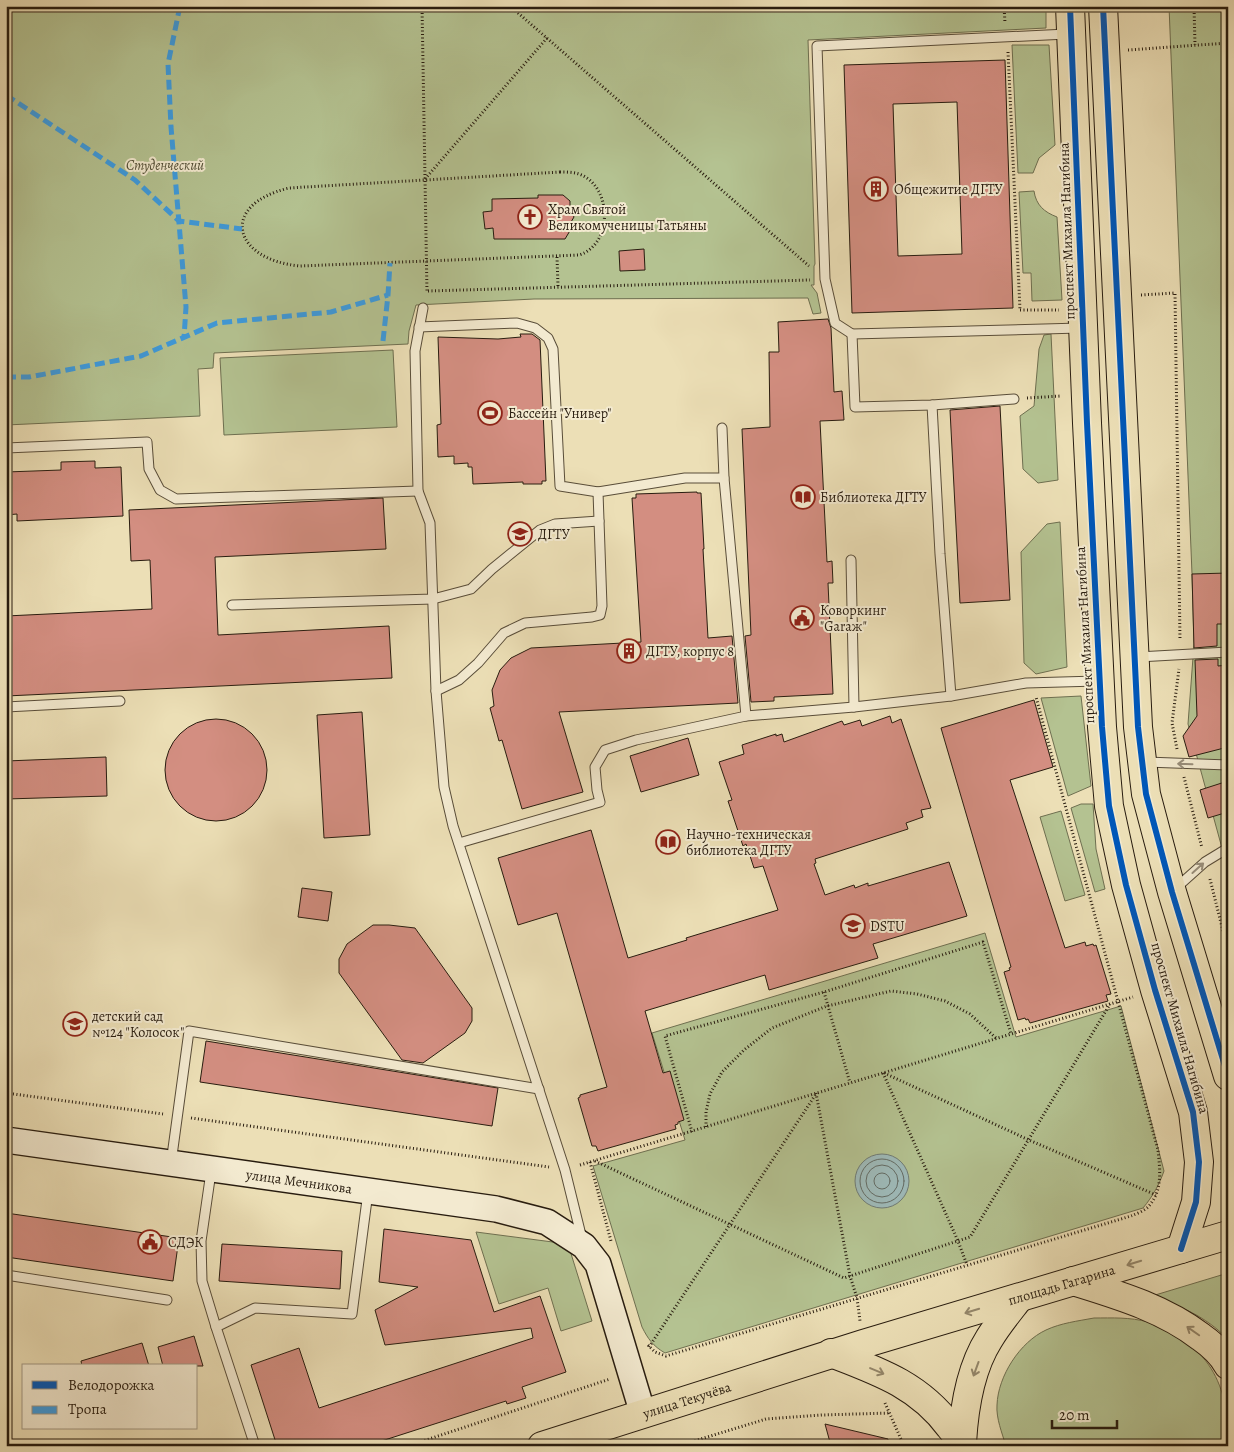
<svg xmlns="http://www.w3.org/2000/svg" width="1234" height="1452" viewBox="0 0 1234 1452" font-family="Alegreya,serif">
<rect width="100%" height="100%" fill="#ecdfb6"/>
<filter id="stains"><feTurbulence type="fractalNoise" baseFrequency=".004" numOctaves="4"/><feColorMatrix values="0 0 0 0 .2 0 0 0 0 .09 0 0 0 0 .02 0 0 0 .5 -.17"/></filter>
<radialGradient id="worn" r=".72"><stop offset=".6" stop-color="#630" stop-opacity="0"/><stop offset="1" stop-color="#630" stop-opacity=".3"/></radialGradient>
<g fill="#b4c291" stroke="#6e6f50">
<path d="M6 6H1046V28L808 40 815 264 814 266V285H811L817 293 821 313 813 314 808 298 534 299 416 305 409 331 408 344 214 353 213 368 198 369 200 416 6 425Z"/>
<path d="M1169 6H1228V870L1188 724 1194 644 1192 574Z"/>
<path d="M1012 45H1049L1055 145 1039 158 1033 173H1018Z"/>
<path d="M1034 191C1036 205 1044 212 1057 217L1062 300 1032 301 1031 273H1023L1019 192Z"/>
<path d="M1051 334 1058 480 1038 483 1023 469 1020 416 1034 406 1039 349 1044 335Z"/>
<path d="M393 350 397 427 224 435 220 358Z"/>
<path d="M1060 522 1067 667 1036 674 1024 663 1021 552 1047 524Z"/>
<path d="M1081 696 1091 786 1068 796 1041 698Z"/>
<path d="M1081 804H1093L1096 849 1105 889 1095 892 1071 808Z"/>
<path d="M1061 811 1085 895 1065 901 1040 817Z"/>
<path d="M985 933 1016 1037 1121 1006 1164 1171C1159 1185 1153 1196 1143 1208L665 1353C653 1346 648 1339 642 1327L593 1166 685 1140 652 1033Z"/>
<path d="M476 1232 568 1244 592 1321 561 1331 548 1288 499 1304Z"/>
<path d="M1228 1273V1339C1203 1315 1184 1308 1152 1296Z"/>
<path d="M1094 1318C1112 1318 1130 1317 1148 1322 1204 1340 1234 1386 1225 1446H1006C1002 1433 996 1418 997 1405 998 1376 1020 1342 1046 1330 1061 1323 1078 1321 1094 1318Z"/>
</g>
<circle fill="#9ebab9" stroke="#6f7b75" cx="882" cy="1181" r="27"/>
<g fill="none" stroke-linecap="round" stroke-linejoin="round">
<g stroke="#636b64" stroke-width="1">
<circle cx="882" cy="1181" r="22"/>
<circle cx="882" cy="1181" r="16"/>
<circle cx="882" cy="1181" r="8"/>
</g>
</g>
<g fill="#d38e81" stroke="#281c0f" fill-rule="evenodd">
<path d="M1005 60 1013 308 852 313 844 65ZM957 102 962 254 898 256 893 104Z"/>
<path d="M538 195H563L570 201V207L574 217 571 222V229L565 239H494L493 228 485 229 483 212 492 211V199L538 198Z"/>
<path d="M644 249 645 270 620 271 619 251Z"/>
<path d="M828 319 831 328 834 392 842 391 844 420 820 421 827 562 832 561 833 583H828L833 694 774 697V701L751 702 745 636 751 635 742 429 770 427 769 352H779L778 322Z"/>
<path d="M520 334H532L540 340 546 481H542V484H523V482L473 484 472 467H468V463L454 464V456L438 457 437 425 441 424 438 337 498 339 521 337Z"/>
<path d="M1000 406 1010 600 960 603 950 410Z"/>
<path d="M95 461V468L121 467 123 516 17 521V514L6 515V472L61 470V462Z"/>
<path d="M697 492V493H701L704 549H703L708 638 732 636 738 703 559 712 583 792 522 809 502 740 499 741 490 708 494 706 492 690 500 670 511 658 531 648 641 642 632 498H636V494Z"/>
<path d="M383 498 386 549 215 557 218 635 389 626 392 678 6 696V616L152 609 150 560 131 561 129 510Z"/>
<path d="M1228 573V624H1217V646L1194 648 1192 574Z"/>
<path d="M1218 659V666L1228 665V747L1189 757 1183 736 1197 716 1195 660Z"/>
<path d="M1034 700 1053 767 1010 780 1065 948 1085 942 1086 946 1093 944 1094 946 1096 945 1111 994 1106 995 1108 1001 1030 1023 1028 1019 1026 1020 1025 1018 1018 1020 1004 972 1010 970 1009 968 1011 967 941 728Z"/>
<path d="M362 712 370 835 324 838 317 715Z"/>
<path d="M890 716 892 723 901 719 931 808 921 810 923 817 906 823 908 829 815 859 816 863 814 864 825 895 854 885 855 888 868 883V886L949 862 967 916 873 944 878 958 769 990 765 975 645 1011 663 1073 670 1071 684 1120 678 1122V1124L675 1125 676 1129 598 1151 596 1146H592L578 1098 580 1097V1095L607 1087 557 913 518 925 498 858 591 830 628 958 687 940 686 938 778 910 763 866 754 868 746 844 743 846 728 801 732 800 719 762 744 754 742 745 776 734V736L782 734 784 742 842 721 844 725 860 720 862 726Z"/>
<circle cx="216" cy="770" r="51"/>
<path d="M688 738 699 775 641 792 630 756Z"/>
<path d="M106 757 107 796 6 799V761Z"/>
<path d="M1228 781V812L1208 818 1200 790Z"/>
<path d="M302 888 332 892 328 921 298 917Z"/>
<path d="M373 925H389L415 928 472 1008V1021L465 1033 423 1063 402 1060 339 973V959L347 944Z"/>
<path d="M206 1041 498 1088 492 1126 200 1082Z"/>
<path d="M6 1213 179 1238 173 1281 6 1257Z"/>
<path d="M384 1229 471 1240 494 1312 540 1296 566 1372 522 1387 526 1398 507 1404 506 1401 366 1446H277L251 1365 299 1348 319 1408 533 1338 531 1328 385 1345 375 1310 418 1287 379 1282Z"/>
<path d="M222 1244 342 1251 340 1289 219 1281Z"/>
<path d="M194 1336 203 1366H163L158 1347Z"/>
<path d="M142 1343 149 1366H82L81 1361Z"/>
<path d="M825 1424 888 1439 887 1446H831Z"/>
</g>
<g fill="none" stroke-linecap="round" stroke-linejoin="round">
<g stroke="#594d39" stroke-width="11">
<g id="lane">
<path d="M1067 34 817 46 825 279 835 323 852 334 1080 328"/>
<path d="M423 308 415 351 418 491 430 523 436 691 444 787 453 826 565 1170 582 1239"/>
<path d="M419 327 517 323 535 328 548 338 553 349 560 486 598 492"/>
<path d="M852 334 855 407 932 405 1014 399"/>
<path d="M932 405 940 554 951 696"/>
<path d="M722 428 724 478 746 716"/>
<path d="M6 448 147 442 149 469 160 490 176 499 418 491"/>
<path d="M851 560 854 707"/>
<path d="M232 605 433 599 471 589 492 569 540 530 555 524 599 521"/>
<path d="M1138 657 1228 652"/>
<path d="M436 691 459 680 478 663 504 633 525 623 592 617 600 615 602 606 598 492 685 478H724"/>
<path d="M6 707 120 701"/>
<path d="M1146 762 1228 765"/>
<path d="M459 843 600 802 597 790 595 767 605 750 636 740 746 716 854 707 951 696 1026 683 1097 681"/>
<path d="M1176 888 1205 862 1228 848"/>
<path d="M171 1163 189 1031 539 1089"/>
<path d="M211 1172 201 1241 202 1281 216 1327"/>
<path d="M6 1275 167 1300"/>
<path d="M255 1446 216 1327 255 1308 352 1314 368 1192"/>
</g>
</g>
<g stroke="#281c0f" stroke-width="28">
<g id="secondary">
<path id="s1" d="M6 1140 496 1209 547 1222 584 1246 598 1264 643 1414"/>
</g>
</g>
<g stroke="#281c0f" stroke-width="30">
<g id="primary">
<path d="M1070 6 1087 423 1102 727 1109 806 1126 885 1155 990 1193 1112 1199 1162 1196 1202 1181 1249"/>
<path d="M1103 6 1138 727 1146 794 1172 892 1228 1076"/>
<path d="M1073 1281C1118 1295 1163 1308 1201 1337 1211 1344 1222 1354 1228 1365"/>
<path d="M831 1353C878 1371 919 1385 950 1427 955 1433 960 1439 963 1446"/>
<path d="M962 1443C964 1408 970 1369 989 1339 998 1324 1009 1311 1019 1298"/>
<path id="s2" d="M542 1446 863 1344 1228 1235"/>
</g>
</g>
<g stroke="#281c0f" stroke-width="3" stroke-dasharray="1 2.5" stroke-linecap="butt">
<path d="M422 6 427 293"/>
<path d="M510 6 809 266"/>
<path d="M1004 6 1005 23"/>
<path d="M1194 6 1195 45"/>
<path d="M1128 50 1228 43"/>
<path d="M1008 52 1020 310"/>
<path d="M560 172C566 172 573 172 579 174 613 186 613 245 579 255L300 266C233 260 218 205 289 188Z"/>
<path d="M425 179 547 38"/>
<path d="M557 257 558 286"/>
<path d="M428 291 810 280"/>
<path d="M1141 295 1175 293 1180 640"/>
<path d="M1020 310H1059"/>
<path d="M1027 398 1061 396"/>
<path d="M1177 749 1172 723 1179 669"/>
<path d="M1184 777 1202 848"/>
<path d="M1210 879 1228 951"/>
<path d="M824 992 850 1083"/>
<path d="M883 1073 958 1241 967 1265"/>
<path d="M884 1073 1029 1140 1156 1195"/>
<path d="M6 1093 163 1114"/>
<path d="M816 1093 850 1276 857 1298 860 1321"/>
<path d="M191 1118 549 1167"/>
<path d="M706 1127V1112L710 1094 722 1072 744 1050 772 1028 827 1006 891 991 917 994 945 1001 970 1014 996 1038"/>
<path d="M692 1132 665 1036 824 992 983 942 1011 1034"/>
<path d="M595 1161 844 1278 850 1276 970 1237 1110 1004"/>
<path d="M590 1162 611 1241"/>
<path d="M580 1165 1133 997"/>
<path d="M648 1345 655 1352 666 1356 1131 1216C1136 1214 1144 1211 1148 1207 1163 1191 1160 1170 1158 1150L1036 697"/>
<path d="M649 1347 816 1094"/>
<path d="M885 1403 904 1446"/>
<path d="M408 1446 610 1379"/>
<path d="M678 1446 766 1419 822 1415 890 1413"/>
</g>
<use href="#lane" stroke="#f3ead0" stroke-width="9"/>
<use href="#secondary" stroke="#f3ead0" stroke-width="25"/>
<use href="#primary" stroke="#ecdfb6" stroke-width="28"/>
<g stroke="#3d9bde" stroke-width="5" stroke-dasharray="10 5" stroke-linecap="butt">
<path d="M180 6 168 64 171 127 186 307 184 338"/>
<path d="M6 95 135 180 179 221 242 229"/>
<path d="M383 341 388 295 390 263"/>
<path d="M6 377H29L141 356 217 323 331 312 388 295"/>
</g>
<g stroke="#f3ead0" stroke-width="9">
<g id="cycleway">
<path d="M1070 6 1087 423 1102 727 1109 806 1126 885 1155 990 1193 1112 1199 1162 1196 1202 1181 1249"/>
<path d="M1103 6 1138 727 1146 794 1172 892 1228 1076"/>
</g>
</g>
<use href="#cycleway" stroke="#0057b8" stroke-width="6"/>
</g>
<defs><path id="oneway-shaft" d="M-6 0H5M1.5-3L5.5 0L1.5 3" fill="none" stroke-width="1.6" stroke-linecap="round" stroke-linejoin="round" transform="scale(1.25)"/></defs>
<g stroke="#988d79">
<use href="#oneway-shaft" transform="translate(1185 764) rotate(-178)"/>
<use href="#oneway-shaft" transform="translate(1198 868) rotate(-42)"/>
</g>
<g stroke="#94876b">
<use href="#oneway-shaft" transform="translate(1134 1263) rotate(163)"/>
<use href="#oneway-shaft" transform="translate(972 1311) rotate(163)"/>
<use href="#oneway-shaft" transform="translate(1193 1331) rotate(-145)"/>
<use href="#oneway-shaft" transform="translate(976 1369) rotate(110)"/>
<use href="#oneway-shaft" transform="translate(877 1371) rotate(23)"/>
</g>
<defs>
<g id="building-ring" transform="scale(1.25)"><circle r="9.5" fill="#f3ead0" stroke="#8f2418" stroke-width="1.5"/><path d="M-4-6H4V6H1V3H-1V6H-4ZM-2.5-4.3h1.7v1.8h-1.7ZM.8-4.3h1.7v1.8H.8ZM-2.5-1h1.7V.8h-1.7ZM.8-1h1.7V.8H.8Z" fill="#8f2418"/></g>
<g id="church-ring" transform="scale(1.25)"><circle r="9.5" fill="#f3ead0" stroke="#8f2418" stroke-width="1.5"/><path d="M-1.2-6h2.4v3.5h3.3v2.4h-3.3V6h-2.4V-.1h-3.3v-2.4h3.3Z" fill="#8f2418"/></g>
<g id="stadium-ring" transform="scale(1.25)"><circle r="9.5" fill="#f3ead0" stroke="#8f2418" stroke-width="1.5"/><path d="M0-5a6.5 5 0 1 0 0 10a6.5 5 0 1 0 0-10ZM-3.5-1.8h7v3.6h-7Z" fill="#8f2418"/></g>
<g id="library-ring" transform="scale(1.25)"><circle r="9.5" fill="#f3ead0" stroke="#8f2418" stroke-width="1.5"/><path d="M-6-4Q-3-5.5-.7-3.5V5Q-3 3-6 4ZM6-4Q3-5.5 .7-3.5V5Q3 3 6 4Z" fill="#8f2418"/></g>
<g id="university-ring" transform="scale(1.25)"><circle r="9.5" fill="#f3ead0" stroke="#8f2418" stroke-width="1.5"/><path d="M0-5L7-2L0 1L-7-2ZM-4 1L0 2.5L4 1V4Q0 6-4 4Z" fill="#8f2418"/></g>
<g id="civic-ring" transform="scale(1.25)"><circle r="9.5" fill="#f3ead0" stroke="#8f2418" stroke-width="1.5"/><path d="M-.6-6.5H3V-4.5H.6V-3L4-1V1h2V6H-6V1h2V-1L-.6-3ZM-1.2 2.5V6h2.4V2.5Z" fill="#8f2418"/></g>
<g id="school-ring" transform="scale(1.25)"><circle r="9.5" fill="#f3ead0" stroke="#8f2418" stroke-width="1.5"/><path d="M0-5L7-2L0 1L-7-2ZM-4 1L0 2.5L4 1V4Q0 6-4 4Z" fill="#8f2418"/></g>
</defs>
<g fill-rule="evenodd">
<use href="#building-ring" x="876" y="189"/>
<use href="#church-ring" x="530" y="217"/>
<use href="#stadium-ring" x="490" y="413"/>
<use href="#library-ring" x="803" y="497"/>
<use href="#university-ring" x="520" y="534"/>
<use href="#civic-ring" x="802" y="618"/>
<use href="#building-ring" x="629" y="651"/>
<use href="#library-ring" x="668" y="842"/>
<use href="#university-ring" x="853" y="926"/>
<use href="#school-ring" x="75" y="1024"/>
<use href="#civic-ring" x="150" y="1242"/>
</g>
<g text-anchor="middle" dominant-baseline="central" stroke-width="4" stroke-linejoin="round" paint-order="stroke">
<g font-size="14" font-style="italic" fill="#524e36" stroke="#f3ead0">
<text x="165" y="165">Студенческий</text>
</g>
<g font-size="14" fill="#281c0f" stroke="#f3ead0" text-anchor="start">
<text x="894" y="189">Общежитие ДГТУ</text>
<text x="548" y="209">Храм Святой<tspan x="548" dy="16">Великомученицы Татьяны</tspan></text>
<text x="508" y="413">Бассейн "Универ"</text>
<text x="820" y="497">Библиотека ДГТУ</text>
<text x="538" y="534">ДГТУ</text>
<text x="820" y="610">Коворкинг<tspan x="820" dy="16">"Gаraж"</tspan></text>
<text x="646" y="651">ДГТУ, корпус 8</text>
<text x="686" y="834">Научно-техническая<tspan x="686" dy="16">библиотека ДГТУ</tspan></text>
<text x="870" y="926">DSTU</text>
<text x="92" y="1016">детский сад<tspan x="92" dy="16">№124 "Колосок"</tspan></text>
<text x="168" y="1242">СДЭК</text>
</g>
<g font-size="14" fill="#281c0f" stroke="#f3ead0">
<text transform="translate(1067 231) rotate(-92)">проспект Михаила Нагибина</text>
<text transform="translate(1085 635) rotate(-93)">проспект Михаила Нагибина</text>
<text transform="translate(1180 1028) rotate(74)">проспект Михаила Нагибина</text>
<text stroke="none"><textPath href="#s1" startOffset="296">улица Мечникова</textPath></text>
<text stroke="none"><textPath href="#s2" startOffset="544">площадь Гагарина</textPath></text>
<text stroke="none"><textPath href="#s2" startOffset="152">улица Текучёва</textPath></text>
</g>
</g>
<rect width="1234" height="1452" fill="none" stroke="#ecdfb6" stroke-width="25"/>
<rect x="8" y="8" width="1219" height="1437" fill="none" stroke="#281c0f" stroke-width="2.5"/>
<rect x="12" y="12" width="1209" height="1427" fill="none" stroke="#281c0f"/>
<rect x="22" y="1364" width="175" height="65" fill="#f3ead0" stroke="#a29883"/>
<rect x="32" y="1381" width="25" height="8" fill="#0057b8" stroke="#a29883"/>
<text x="68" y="1390" font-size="15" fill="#281c0f">Велодорожка</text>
<rect x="32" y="1406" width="25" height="8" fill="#3d9bde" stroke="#a29883"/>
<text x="68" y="1414" font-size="15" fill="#281c0f">Тропа</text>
<path d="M1052 1420v8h65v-8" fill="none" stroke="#281c0f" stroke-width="2.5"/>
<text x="1059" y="1420" font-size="15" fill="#281c0f" stroke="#f3ead0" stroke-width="4" paint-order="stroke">20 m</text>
<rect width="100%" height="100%" filter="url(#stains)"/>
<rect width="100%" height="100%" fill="url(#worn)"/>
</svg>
